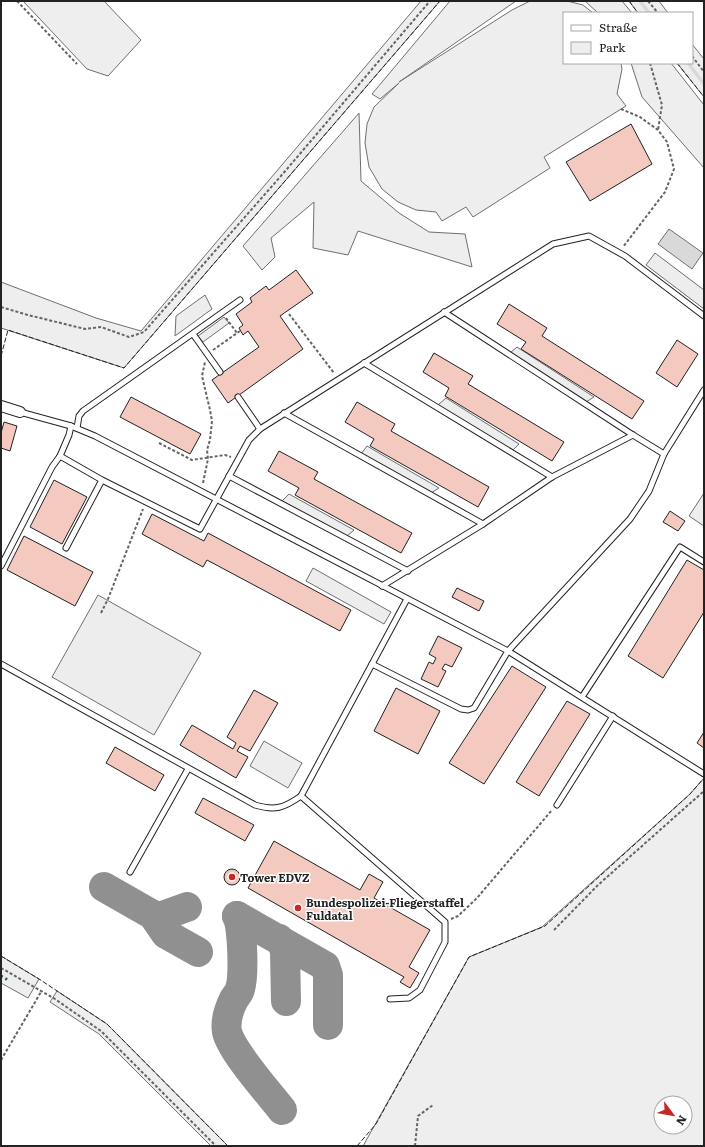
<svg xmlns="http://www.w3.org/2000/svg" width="705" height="1147" viewBox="0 0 705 1147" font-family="Literata,serif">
<rect width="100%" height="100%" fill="#fff"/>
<g fill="#eee" stroke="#6f6f6f" fill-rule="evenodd">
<path d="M23 1H104L141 40 108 76 87 69Z"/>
<path d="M421 1H440L124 368 1 328V282L96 318 141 331Z"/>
<path d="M450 1H516L399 82 512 10 530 1H567L583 5 593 13H564V63H621L622 69 617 94 626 106 544 157 550 168 473 217 466 207 442 221 436 212 416 210 398 202 382 189 369 167 365 143 367 124 374 107 399 83 380 99 372 94Z"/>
<path d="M585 1H622L632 13H598Z"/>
<path d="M629 1H659L668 13H638Z"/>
<path d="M692 44 704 59V97L677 63H692Z"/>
<path d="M631 63H671L704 105V168L642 97Z"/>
<path d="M359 113 361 181 399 213 429 232 465 234 472 267 358 231 348 255 313 248 314 202 271 238 275 257 262 270 243 246Z"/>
<path d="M704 493V526L689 516Z"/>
<path d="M704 778V1146H363L469 957 542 927 690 794ZM661 1103H685V1127H661Z"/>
<path d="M1 956 39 979 28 998 1 983Z"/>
<path d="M57 991 107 1024 228 1146H211L99 1034 50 1002Z"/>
</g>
<g fill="#ededed" stroke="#6f6f6f">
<path d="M655 253 704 290V309L646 265Z"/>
<path d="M205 295 212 309 175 336 176 316Z"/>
<path d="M224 317 229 323 203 342 198 336Z"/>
<path d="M517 347 594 397 586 402 510 353Z"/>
<path d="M446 398 519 444 513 450 438 405Z"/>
<path d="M367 446 439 488 431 493 361 454Z"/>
<path d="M289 494 354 530 347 536 282 501Z"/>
<path d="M313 568 391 612 384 624 306 581Z"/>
<path d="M98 595 201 653 154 735 52 677Z"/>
<path d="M264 741 302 763 288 788 250 766Z"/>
</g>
<path fill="#d9d9d9" stroke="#6f6f6f" d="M669 229 703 253 692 269 658 244Z"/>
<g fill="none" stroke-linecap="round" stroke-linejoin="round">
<g stroke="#d9d9d9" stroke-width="3.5">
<path d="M640 1 649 13"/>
<path d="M688 63 704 84"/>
</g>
<g stroke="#909090" stroke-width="30">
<path d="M104 887 153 915 166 934 198 952"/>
<path d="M153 915 158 917 162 916 187 907"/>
<path d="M237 916C243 926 244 977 240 989 239 993 236 996 234 999 229 1009 225 1021 227 1032 232 1052 268 1092 282 1110"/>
<path d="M237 916 325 966 328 975V1025"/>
<path d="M279 939 283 944 285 952 286 1001"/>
</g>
</g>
<g fill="#f3c9c0" stroke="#222">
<path d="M631 124 652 164 590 201 566 162Z"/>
<path d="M296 270 313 293 280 316 303 349 228 403 212 380 259 347 248 331 243 335 239 328 243 325 236 314 252 302 250 298 266 286 269 290Z"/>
<path d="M509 304 547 328 542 336 644 401 632 419 521 349 526 342 497 324Z"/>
<path d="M677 340 698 354 677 387 656 373Z"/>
<path d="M434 353 473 376 468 384 564 442 552 461 445 396 449 388 423 372Z"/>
<path d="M131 397 201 434 190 454 120 417Z"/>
<path d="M357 402 395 424 391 431 489 487 478 507 370 446 374 439 345 422Z"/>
<path d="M4 422 17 426 10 451 1 448V433Z"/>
<path d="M279 451 318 472 314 479 412 533 401 553 295 495 299 488 268 471Z"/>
<path d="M54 480 87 497 62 544 30 527Z"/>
<path d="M670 511 685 521 678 531 663 522Z"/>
<path d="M152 514 204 541 208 533 351 610 340 631 207 560 203 567 142 534Z"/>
<path d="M24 536 93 572 75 606 7 570Z"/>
<path d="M687 560 704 570V612L663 678 628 656Z"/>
<path d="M457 588 484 601 479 611 452 597Z"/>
<path d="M438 636 462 648 452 667 445 664 442 669 446 671 438 687 421 679 429 662 433 664 436 658 429 654Z"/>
<path d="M512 666 546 687 484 784 449 763Z"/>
<path d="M396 688 440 711 418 754 374 731Z"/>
<path d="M254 690 278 703 250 751 240 746 237 751 248 757 236 778 180 745 192 725 233 749 236 743 227 737Z"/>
<path d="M567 701 590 714 539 796 516 782Z"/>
<path d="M704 732V748L697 743Z"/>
<path d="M115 747 164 775 155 791 106 763Z"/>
<path d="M203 798 254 825 245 841 195 813Z"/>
<path d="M274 841 360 890 369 874 383 882 374 898 430 930 409 967 419 973 410 988 400 982 404 977 248 888Z"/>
<circle cx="232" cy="877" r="8"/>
</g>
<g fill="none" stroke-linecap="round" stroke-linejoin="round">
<g stroke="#222" stroke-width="7">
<g id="service">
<path d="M444 312 633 435 664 454"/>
<path d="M193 334 220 372"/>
<path d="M364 363 552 477"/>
<path d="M238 397 260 429"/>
<path d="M20 412 71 426 95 436 508 651 704 774"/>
<path d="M284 413 483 524"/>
<path d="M77 428 79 416 83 411 240 300"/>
<path d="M60 456 69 435 71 426"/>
<path d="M229 476 408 571"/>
<path d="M66 548 102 480"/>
<path d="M1 566 52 467 60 456 102 480 200 529 249 440 260 429 553 244 589 236 625 256 704 316"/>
<path d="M382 586 483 524 552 477 633 435"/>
<path d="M1 664 255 805C275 811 284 808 301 796L407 599"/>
<path d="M372 664 461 709 468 710 474 708 508 651 630 519 649 491 664 454 704 390"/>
<path d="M582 697 680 547 704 562"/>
<path d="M301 796 445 922V942L420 990 409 998 390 999"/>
<path d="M557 805 613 716"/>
<path d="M130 872 188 769"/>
</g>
</g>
<g stroke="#222" stroke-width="12">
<path id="minor" d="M1 406 20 412"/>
</g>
<g stroke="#646464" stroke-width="2" stroke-dasharray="3 2" stroke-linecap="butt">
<path d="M17 1 77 64"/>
<path d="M648 1 658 13"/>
<path d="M692 56 704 72"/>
<path d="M650 63 662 105 658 130"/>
<path d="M621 109 640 117 658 130 667 142 674 169 665 192 623 247"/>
<path d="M1 307 28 315 85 329 101 327 129 337 144 332 287 169 430 1"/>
<path d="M289 314 334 373"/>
<path d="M226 318 237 333"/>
<path d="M213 350 240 331"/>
<path d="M159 443 192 460 225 455 231 457"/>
<path d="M203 483 208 459 207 450 210 440 212 421 210 410 202 376 205 362"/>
<path d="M101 613 108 599 143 509"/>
<path d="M451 919 458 916 477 898 552 810"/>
<path d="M554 930 598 885 704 791"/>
<path d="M1 968 55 999 101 1031 216 1146"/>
<path d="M1 1060 41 992"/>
<path d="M415 1146 418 1116 433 1105"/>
</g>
<use href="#service" stroke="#fff" stroke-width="5"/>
<use href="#minor" stroke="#fff" stroke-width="10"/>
<path stroke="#2f5e38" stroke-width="3" stroke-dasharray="2 3" stroke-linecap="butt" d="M1 976 8 980"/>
<g stroke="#222" stroke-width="1" stroke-dasharray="5 2" stroke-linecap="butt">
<path d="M629 1 638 13"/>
<path d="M677 63 704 97"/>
<path d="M1 356 8 330 124 368 440 1"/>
<path d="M1 956 39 979 107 1024 228 1146"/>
<path d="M357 1146 376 1124 469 957 545 926 690 794 704 778"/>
</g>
</g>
<g fill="#c62828" stroke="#fff" stroke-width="1.5">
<circle cx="232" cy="877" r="4"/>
<circle cx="298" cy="908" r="4"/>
</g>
<g text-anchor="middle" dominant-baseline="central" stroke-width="3" stroke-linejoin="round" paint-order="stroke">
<g font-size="11" font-weight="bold" fill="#222" stroke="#fff" text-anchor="start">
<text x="240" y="877">Tower EDVZ</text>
<text x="306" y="902">Bundespolizei-Fliegerstaffel<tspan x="306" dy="13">Fuldatal</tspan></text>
</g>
</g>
<rect width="705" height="1147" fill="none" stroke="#222222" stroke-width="4"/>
<rect x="563" y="12" width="130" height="52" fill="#ffffff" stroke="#a7a7a7"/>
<rect x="571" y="25" width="20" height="6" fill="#ffffff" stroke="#a7a7a7"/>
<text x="599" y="32" font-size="12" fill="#222222">Straße</text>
<rect x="571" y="42" width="20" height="12" fill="#eeeeee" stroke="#a7a7a7"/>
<text x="599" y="52" font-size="12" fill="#222222">Park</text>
<g transform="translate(673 1115) rotate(122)"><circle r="19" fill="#ffffff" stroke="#a7a7a7"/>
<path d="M0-3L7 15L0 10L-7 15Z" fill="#c62828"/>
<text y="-6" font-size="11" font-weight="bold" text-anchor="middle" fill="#222222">N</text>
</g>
</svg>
